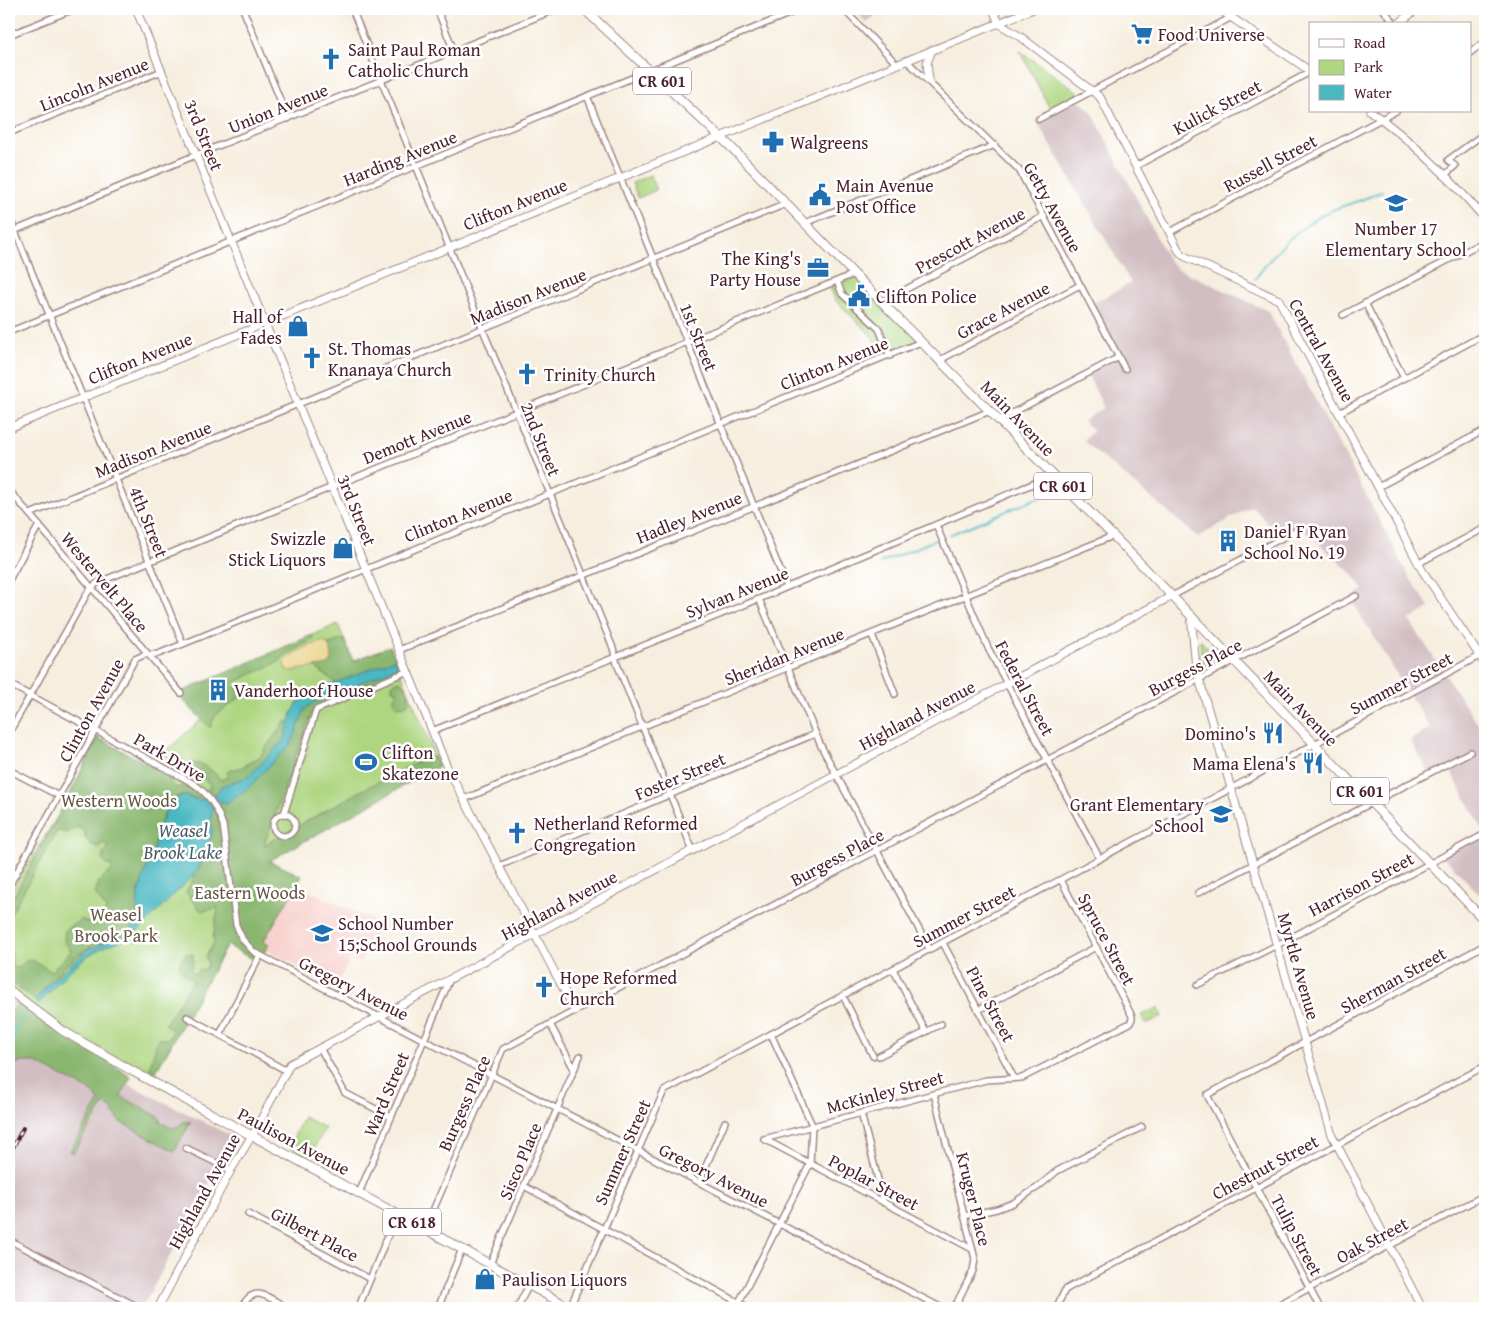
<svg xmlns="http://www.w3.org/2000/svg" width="1494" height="1317" viewBox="0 0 1494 1317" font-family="'Gentium Book Plus',serif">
<rect width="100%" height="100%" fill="#fff"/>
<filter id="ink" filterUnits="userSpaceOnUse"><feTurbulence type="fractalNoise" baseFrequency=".02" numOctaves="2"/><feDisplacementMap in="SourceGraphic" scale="10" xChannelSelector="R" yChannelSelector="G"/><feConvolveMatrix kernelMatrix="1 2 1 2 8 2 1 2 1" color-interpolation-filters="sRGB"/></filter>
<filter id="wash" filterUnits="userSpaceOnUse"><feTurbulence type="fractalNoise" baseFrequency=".0096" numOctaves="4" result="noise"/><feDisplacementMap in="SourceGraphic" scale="20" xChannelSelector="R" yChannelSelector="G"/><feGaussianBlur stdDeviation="1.12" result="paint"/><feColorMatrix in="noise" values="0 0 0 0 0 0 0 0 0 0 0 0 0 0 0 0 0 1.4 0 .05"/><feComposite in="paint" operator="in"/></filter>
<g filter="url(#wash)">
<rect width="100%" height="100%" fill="#f6eede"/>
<path fill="#f7d0cb" d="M297 885 380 924 360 963 351 958 336 986 266 950 268 945 263 942Z"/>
<g fill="#d2bec2">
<path d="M853 9H882L867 23Z"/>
<path d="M1079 101 1091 110 1169 261 1178 269 1268 311 1410 578 1430 608 1409 620 1485 735V833L1447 765 1429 773 1410 740 1430 728 1350 598 1364 590 1353 575 1302 527 1273 542 1275 531 1252 506 1198 537 1083 441 1093 431 1083 421 1104 408 1087 373 1119 356 1092 304 1131 283 1036 120Z"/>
<path d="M1485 834V900L1442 855Z"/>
<path d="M9 997 19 1005 12 1012 48 1039 128 1084 234 1137 142 1308H9Z"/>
</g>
<g fill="#aed681" stroke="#7c7a56">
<path d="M1020 51 1078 92V94L1051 108 1049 107Z"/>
<path d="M650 175 656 190 638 198 632 183Z"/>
<path d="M854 274 921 342 881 359 872 336 835 300 829 284Z"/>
<path d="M338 624 353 661 390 646 439 766 269 861 302 876 263 942 269 945 262 956 227 945 154 1075 63 1031 9 990V894L59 814 77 780 97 737 153 768 159 757 202 719 177 694Z"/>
<path d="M1200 640 1218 658 1202 668Z"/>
<path d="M1159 1008 1162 1017 1145 1024 1141 1015Z"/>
<path d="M303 1117 325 1128 309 1158 289 1147Z"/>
</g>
<g fill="#8ab76f" stroke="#6a6b4d">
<path d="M312 635 314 639 285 655 279 662 233 683 243 695 215 716 210 728 177 694Z"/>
<path d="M344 639 353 661 390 646 400 670 314 707 264 845 366 788 422 760 435 757 439 766 269 861 302 876 263 942 269 945 257 962 227 945 154 1075 151 1073 150 1067 158 1038 168 1039 173 1031 165 1024 193 981 180 969V961L186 954H193V964L190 971 196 974 199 969 205 970 208 964 206 957 214 942 213 937 218 908 201 911 186 892 206 855 199 800C193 797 184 794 177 797 160 807 158 842 151 859 146 872 141 881 138 895 137 903 139 915 136 922 130 937 106 939 93 945 72 956 50 982 35 1000L9 981V949L11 950 12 968H19L27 960 34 961 51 971 71 951 64 941 65 930 81 919 93 925 102 921 106 909 95 893 99 882 113 869 111 865 108 866 103 861V853L107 851 108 846 104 843 98 847 90 844 85 838V831L77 827 68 833 57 831 9 917V905L76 783 98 738 169 775 170 782 175 788 183 786 199 796 211 786 198 772 195 775 189 773 187 769 189 764C199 760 215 770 220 780L226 778 228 771 242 767 261 756 265 748 286 721 293 725 300 706 338 685 315 667 322 646Z"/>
<path d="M399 681C407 686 409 691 409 701L405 706 397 707 393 701 397 691 392 689V685L394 682Z"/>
<path d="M22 1001 63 1031 131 1077 121 1096 159 1117 161 1122C171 1128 174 1131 183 1122H191L174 1151 120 1122 111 1108 104 1104 73 1153 70 1151 99 1102 93 1092 34 1062H22L9 1067V1013Z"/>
</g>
<path fill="#eeda9e" stroke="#9c7c64" d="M320 642 327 643 331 651 332 660 328 665 291 671 286 669 284 664C290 651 308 647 320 642Z"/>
<path fill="#49b8c1" stroke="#4a6c76" d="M395 659 398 667 313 703 305 709 292 743 247 789 226 803 221 801 211 814 212 833 206 855 196 873 138 931C124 942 110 943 96 951 74 963 56 985 39 1004L35 1001 49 984 88 949 126 934 134 926 137 921 138 896 144 874 151 859 156 837 168 805 179 797 185 796 199 800 216 794 222 786 249 776 285 739 292 713 297 704 308 694Z"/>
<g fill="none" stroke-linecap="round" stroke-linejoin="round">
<g stroke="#49b8c1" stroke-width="2">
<path d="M1255 279C1276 250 1301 223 1335 209 1351 203 1367 199 1382 191"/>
<path d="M949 535 1052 492"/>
<path d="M880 563 935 540"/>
<path d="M9 1046C18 1039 12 1031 17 1023 19 1019 23 1016 26 1013"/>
</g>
</g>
</g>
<g filter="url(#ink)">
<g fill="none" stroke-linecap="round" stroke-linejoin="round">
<g stroke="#a08684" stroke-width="8">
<g id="street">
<path d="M243 9 288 119"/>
<path d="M352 9 613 648 617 664 693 851"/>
<path d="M437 9 454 51"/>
<path d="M843 9 897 64"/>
<path d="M1383 9 1395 24"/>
<path d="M9 35 74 9"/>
<path d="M1470 53 1485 41"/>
<path d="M906 60 1019 170 1125 369"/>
<path d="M587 96 787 587"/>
<path d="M1039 119 1232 17"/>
<path d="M9 133 162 71"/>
<path d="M1136 166 1310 72"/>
<path d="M1444 176 1455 166 1448 160 1485 133"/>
<path d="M1478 210 1485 205"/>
<path d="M9 216 183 644"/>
<path d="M805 223 995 145"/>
<path d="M1170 232 1396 111"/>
<path d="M9 233 196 155 557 9"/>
<path d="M837 281 842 294 879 329 890 356"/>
<path d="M882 302 1044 216"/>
<path d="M1365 303 1404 378"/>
<path d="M1343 315 1485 241"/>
<path d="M9 332 801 9"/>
<path d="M940 360 1080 285"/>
<path d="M1339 413 1485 334"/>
<path d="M999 420 1119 357"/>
<path d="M1378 487 1485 430"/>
<path d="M9 490 181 693"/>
<path d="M30 514 786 204"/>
<path d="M936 525 988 648 1100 859"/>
<path d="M1419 563 1485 528"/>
<path d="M9 580 39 525"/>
<path d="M1172 596 1299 529"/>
<path d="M759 599 821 746 930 950"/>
<path d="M872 635 895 694"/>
<path d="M399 650 990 411"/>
<path d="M9 684 189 781C207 791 216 806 223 825L236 925 243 940 254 952 942 1308"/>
<path d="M432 731 759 599 1042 480 1050 473"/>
<path d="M9 733 88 592 97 583 854 274"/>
<path d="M9 770 59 796"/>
<path d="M464 799 1113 536"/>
<path d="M284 814 316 710 408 671"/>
<circle cx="284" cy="825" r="11"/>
<path d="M499 866 815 734"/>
<path d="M9 886 135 659 144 655 158 654 183 644 921 342"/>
<path d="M1198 893 1470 752"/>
<path d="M943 943 1014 1078"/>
<path d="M893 969 926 1032"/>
<path d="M1197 985 1277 945 1485 834"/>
<path d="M843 996 873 1056"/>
<path d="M978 1010 1096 947"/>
<path d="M187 1017 287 1071"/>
<path d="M550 1024 574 1069"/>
<path d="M220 1034 260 955"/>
<path d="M320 1048 345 1093 391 1117"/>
<path d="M879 1056 941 1024"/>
<path d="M934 1094 975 1259 973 1271 954 1308"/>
<path d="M861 1113 884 1203"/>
<path d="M764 1139 986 1080 1022 1078 1130 1023 1132 1019V1016L1061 880"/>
<path d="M764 1139 972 1249"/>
<path d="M186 1148 231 1170"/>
<path d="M699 1182 725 1122"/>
<path d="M524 1186 749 1308"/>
<path d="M359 1193 450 979"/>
<path d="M248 1214 370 1279"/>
<path d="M964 1216 997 1209 1013 1203 1038 1187 1057 1171 1142 1127"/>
<path d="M425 1229 503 1049 1356 596"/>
<path d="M9 1240 140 1308"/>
<path d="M490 1264 580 1056"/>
<path d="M360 1304 397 1213"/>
<path d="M570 1307 664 1091 1485 653"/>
<path d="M241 1308C255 1282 268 1298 288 1308"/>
<path d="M438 1308 462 1249"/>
<path d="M517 1308 529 1285"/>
<path d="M736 1308 810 1164 812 1125 771 1034"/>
<path d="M1056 1308 1065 1290 1070 1287 1485 1066"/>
<path d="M1272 1308 1485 1195"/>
<path d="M1320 1308 1207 1095 1485 945"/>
</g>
</g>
<g stroke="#a08684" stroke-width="9">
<g id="secondary">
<path d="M136 9 447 767 575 1011"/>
<path d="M993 9 999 24"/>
<path d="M1219 9 1310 71"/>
<path d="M999 24 1021 37 1100 97 1179 251 1184 256 1279 300 1422 570 1485 664"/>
<path d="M1398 24 1417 9"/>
<path d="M929 81 927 63 932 50"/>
<path d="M1370 111C1413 141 1451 179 1485 219"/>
<path d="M9 428 1033 9"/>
<path d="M1191 615 1196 668 1203 692 1332 1135 1422 1308"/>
<path d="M158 1308 231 1170 256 1129 290 1064 1172 596"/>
</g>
</g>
<g stroke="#a08684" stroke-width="10">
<g id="primary">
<path d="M584 9 732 148 854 274 1142 565 1485 921"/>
<path d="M9 990 63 1031 134 1072 571 1308"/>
</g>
</g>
<use href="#street" stroke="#fff" stroke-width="5"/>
<use href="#secondary" stroke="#fff" stroke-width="7"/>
<use href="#primary" stroke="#fff" stroke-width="8"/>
<g stroke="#4a1f2b" stroke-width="4">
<path id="rail" d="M9 1155 23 1128"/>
</g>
<use href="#rail" stroke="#fff" stroke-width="2" stroke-dasharray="5.5" stroke-linecap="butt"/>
</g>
</g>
<defs>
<g id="supermarket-bare" transform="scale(1.725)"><path d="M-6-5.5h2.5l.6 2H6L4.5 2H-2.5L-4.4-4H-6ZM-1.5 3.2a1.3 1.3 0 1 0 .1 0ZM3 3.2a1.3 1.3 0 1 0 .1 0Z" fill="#1f6fb2" stroke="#fff" stroke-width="2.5" paint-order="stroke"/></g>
<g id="church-bare" transform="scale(1.725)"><path d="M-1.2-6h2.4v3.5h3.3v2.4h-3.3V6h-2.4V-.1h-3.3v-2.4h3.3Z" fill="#1f6fb2" stroke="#fff" stroke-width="2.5" paint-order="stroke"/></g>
<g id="pharmacy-bare" transform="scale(1.725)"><path d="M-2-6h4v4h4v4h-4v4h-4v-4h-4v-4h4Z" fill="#1f6fb2" stroke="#fff" stroke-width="2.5" paint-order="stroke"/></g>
<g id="civic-bare" transform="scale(1.725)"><path d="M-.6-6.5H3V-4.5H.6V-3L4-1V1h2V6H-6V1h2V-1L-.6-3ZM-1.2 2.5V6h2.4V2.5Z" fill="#1f6fb2" stroke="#fff" stroke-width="2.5" paint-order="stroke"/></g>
<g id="school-bare" transform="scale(1.725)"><path d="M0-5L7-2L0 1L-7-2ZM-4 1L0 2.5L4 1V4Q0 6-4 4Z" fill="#1f6fb2" stroke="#fff" stroke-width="2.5" paint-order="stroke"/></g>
<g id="office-bare" transform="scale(1.725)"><path d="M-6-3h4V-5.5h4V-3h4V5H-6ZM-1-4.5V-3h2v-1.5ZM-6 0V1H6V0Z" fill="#1f6fb2" stroke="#fff" stroke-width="2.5" paint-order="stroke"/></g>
<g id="shop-bare" transform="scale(1.725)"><path d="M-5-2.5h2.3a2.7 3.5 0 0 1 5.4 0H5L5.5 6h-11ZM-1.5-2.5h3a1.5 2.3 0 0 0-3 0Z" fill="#1f6fb2" stroke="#fff" stroke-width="2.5" paint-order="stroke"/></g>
<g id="building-bare" transform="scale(1.725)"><path d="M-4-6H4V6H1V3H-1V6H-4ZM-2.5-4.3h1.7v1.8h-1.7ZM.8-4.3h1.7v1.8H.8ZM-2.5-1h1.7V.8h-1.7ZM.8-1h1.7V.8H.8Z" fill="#1f6fb2" stroke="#fff" stroke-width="2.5" paint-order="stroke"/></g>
<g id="restaurant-bare" transform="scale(1.725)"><path d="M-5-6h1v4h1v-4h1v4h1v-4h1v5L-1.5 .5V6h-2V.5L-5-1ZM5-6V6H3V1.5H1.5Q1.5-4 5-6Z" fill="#1f6fb2" stroke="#fff" stroke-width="2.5" paint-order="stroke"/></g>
<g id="stadium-bare" transform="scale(1.725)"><path d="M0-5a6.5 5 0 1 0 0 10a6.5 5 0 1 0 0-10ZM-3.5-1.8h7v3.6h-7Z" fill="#1f6fb2" stroke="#fff" stroke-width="2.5" paint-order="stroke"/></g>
</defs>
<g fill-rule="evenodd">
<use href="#supermarket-bare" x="1142" y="34"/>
<use href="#church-bare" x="331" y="59"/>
<use href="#pharmacy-bare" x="773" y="142"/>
<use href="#civic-bare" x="820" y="195"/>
<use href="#school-bare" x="1396" y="203"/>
<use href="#office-bare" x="818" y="268"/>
<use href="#civic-bare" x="859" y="296"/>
<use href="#shop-bare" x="298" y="326"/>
<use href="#church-bare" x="312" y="358"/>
<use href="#church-bare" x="527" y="374"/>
<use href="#building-bare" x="1228" y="541"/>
<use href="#shop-bare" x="343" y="548"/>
<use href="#building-bare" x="218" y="690"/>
<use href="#restaurant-bare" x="1273" y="733"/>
<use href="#stadium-bare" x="366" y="762"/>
<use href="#restaurant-bare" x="1313" y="763"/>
<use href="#school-bare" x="1221" y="814"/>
<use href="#church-bare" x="517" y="833"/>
<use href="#school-bare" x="322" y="933"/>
<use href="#church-bare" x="544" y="987"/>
<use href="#shop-bare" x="485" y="1279"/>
</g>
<g text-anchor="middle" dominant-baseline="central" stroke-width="5" stroke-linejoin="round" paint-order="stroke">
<g fill="#fff" stroke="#80626b" stroke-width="1">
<rect x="633" y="67.5" width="58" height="27" rx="4"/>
<rect x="1034" y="472.5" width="58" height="27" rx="4"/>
<rect x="1331" y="777.5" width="58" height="27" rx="4"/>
<rect x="383" y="1208.5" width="58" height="27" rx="4"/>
</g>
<g font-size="16" font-weight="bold" fill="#4a1f2b">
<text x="662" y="81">CR 601</text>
<text x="1063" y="486">CR 601</text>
<text x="1360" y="791">CR 601</text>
<text x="412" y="1222">CR 618</text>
</g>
<g font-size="18" fill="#4a1f2b" stroke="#fff" text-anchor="start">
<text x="1158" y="34">Food Universe</text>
<text x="348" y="49">Saint Paul Roman<tspan x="348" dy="21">Catholic Church</tspan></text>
<text x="790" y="142">Walgreens</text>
<text x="836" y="185">Main Avenue<tspan x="836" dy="21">Post Office</tspan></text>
<text x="1396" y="228" text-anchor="middle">Number 17<tspan x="1396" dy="21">Elementary School</tspan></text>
<text x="801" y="258" text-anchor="end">The King's<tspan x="801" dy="21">Party House</tspan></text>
<text x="876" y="296">Clifton Police</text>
<text x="282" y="316" text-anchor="end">Hall of<tspan x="282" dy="21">Fades</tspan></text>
<text x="328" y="348">St. Thomas<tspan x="328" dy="21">Knanaya Church</tspan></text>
<text x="544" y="374">Trinity Church</text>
<text x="1244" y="531">Daniel F Ryan<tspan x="1244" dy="21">School No. 19</tspan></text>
<text x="326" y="538" text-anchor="end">Swizzle<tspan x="326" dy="21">Stick Liquors</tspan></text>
<text x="234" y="690">Vanderhoof House</text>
<text x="1256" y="733" text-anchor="end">Domino's</text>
<text x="382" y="752">Clifton<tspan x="382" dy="21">Skatezone</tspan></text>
<text x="1296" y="763" text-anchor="end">Mama Elena's</text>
<text x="1204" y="804" text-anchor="end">Grant Elementary<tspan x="1204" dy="21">School</tspan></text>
<text x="534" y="823">Netherland Reformed<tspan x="534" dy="21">Congregation</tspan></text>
<text x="338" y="923">School Number<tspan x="338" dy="21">15;School Grounds</tspan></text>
<text x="560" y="977">Hope Reformed<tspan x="560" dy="21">Church</tspan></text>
<text x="502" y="1279">Paulison Liquors</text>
</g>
<g font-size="18" fill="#4a1f2b" stroke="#fff">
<text transform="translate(94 84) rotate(-22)">Lincoln Avenue</text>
<text transform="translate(1217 107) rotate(-28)">Kulick Street</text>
<text transform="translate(278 108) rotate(-22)">Union Avenue</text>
<text transform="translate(204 135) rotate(68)">3rd Street</text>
<text transform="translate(400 158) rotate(-22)">Harding Avenue</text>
<text transform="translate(1270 163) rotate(-28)">Russell Street</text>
<text transform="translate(515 204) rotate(-22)">Clifton Avenue</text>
<text transform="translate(1053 207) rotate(61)">Getty Avenue</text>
<text transform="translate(970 240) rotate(-28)">Prescott Avenue</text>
<text transform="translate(528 296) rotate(-22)">Madison Avenue</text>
<text transform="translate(1003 310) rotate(-28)">Grace Avenue</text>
<text transform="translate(699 337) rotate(68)">1st Street</text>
<text transform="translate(1322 350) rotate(61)">Central Avenue</text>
<text transform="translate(140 358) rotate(-22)">Clifton Avenue</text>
<text transform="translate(834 363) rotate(-22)">Clinton Avenue</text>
<text transform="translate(1018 418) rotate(46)">Main Avenue</text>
<text transform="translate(417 437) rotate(-22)">Demott Avenue</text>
<text transform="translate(541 439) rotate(68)">2nd Street</text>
<text transform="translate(153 449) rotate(-22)">Madison Avenue</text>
<text transform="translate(357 510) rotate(68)">3rd Street</text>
<text transform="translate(458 515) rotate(-22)">Clinton Avenue</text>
<text transform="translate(689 517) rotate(-22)">Hadley Avenue</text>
<text transform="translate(149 522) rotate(68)">4th Street</text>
<text transform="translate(105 582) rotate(50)">Westervelt Place</text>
<text transform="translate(737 592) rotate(-22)">Sylvan Avenue</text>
<text transform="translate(784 656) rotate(-22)">Sheridan Avenue</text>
<text transform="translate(1195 667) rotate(-28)">Burgess Place</text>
<text transform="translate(1401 683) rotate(-28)">Summer Street</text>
<text transform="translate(1025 688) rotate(62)">Federal Street</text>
<text transform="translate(1301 708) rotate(46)">Main Avenue</text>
<text transform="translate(91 710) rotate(-61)">Clinton Avenue</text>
<text transform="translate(917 715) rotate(-28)">Highland Avenue</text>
<text transform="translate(170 757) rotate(30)">Park Drive</text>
<text transform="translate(680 776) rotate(-23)">Foster Street</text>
<text transform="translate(837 857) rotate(-28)">Burgess Place</text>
<text transform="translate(1361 884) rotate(-28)">Harrison Street</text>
<text transform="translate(559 905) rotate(-28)">Highland Avenue</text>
<text transform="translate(964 916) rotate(-28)">Summer Street</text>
<text transform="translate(1107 939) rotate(62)">Spruce Street</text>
<text transform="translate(1299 966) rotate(74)">Myrtle Avenue</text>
<text transform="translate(1393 980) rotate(-29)">Sherman Street</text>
<text transform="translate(354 988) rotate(27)">Gregory Avenue</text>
<text transform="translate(991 1004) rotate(62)">Pine Street</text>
<text transform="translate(885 1092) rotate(-15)">McKinley Street</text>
<text transform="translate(386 1094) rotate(-67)">Ward Street</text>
<text transform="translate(464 1103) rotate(-66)">Burgess Place</text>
<text transform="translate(294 1141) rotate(28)">Paulison Avenue</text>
<text transform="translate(622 1152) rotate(-66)">Summer Street</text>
<text transform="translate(520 1161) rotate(-67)">Sisco Place</text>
<text transform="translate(1265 1167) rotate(-28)">Chestnut Street</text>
<text transform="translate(714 1175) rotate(27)">Gregory Avenue</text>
<text transform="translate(874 1182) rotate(28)">Poplar Street</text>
<text transform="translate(204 1191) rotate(-61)">Highland Avenue</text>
<text transform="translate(974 1199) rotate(76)">Kruger Place</text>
<text transform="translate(315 1234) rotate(28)">Gilbert Place</text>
<text transform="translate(1297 1235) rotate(62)">Tulip Street</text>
<text transform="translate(1372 1240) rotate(-28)">Oak Street</text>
</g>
<g font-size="18" fill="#685645" stroke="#fff">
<text x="119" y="800">Western Woods</text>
<text x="250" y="892">Eastern Woods</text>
<text x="116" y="914">Weasel<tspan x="116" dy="21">Brook Park</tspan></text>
</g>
<g font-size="19" font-style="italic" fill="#4a5c67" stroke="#fff">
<text x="183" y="830">Weasel<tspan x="183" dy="22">Brook Lake</tspan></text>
</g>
</g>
<rect width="1494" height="1317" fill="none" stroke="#fff" stroke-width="30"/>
<rect x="1309" y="22" width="162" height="90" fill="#ffffff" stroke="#b7a5aa"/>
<rect x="1319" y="39" width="25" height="8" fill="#ffffff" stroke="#b7a5aa"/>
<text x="1354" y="48" font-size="15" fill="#4a1f2b">Road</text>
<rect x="1319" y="60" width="25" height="15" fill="#aed681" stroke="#b7a5aa"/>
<text x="1354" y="72" font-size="15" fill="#4a1f2b">Park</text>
<rect x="1319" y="85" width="25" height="15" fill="#49b8c1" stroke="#b7a5aa"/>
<text x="1354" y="98" font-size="15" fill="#4a1f2b">Water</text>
</svg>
